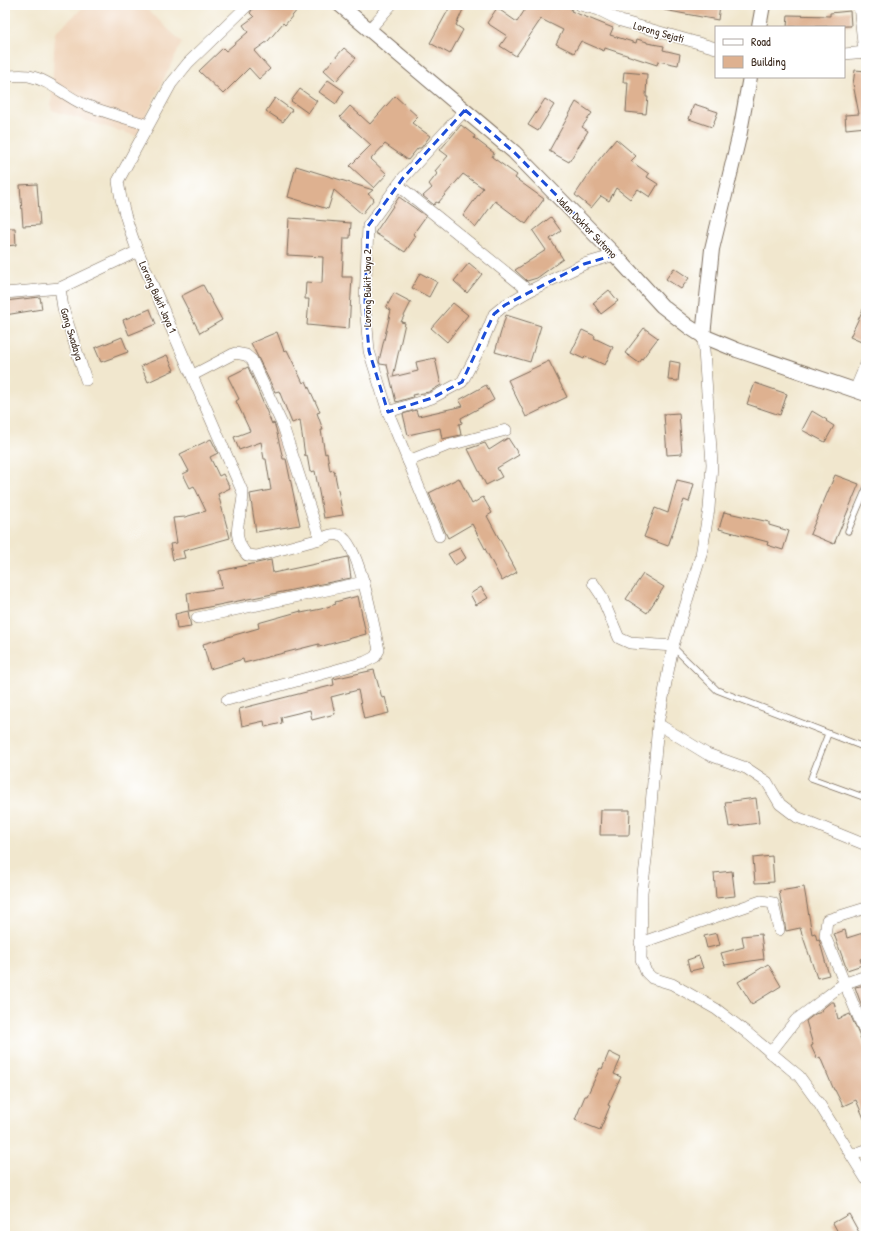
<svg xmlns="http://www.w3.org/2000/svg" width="871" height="1241" viewBox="0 0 871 1241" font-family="'Patrick Hand',sans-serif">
<rect width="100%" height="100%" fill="#fff"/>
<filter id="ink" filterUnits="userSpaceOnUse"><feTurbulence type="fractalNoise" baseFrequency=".025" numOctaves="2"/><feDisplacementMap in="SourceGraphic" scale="8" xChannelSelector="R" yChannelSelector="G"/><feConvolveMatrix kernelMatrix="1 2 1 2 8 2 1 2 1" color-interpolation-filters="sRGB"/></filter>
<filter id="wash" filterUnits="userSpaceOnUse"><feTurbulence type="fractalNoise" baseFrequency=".012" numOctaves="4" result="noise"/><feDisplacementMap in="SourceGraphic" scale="16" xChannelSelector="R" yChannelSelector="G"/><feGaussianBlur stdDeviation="0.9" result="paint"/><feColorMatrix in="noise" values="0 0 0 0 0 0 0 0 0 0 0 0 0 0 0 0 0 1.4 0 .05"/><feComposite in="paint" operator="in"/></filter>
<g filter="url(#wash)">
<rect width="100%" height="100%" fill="#f1e7ce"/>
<path fill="#f0d5bc" d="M86 5H142L182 42 136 136 51 110 55 33Z"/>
<g id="blocks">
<g fill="#deb190">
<path d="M255 5H301L285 25 283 23 268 41 254 51 270 69 259 79 249 68 223 94 199 71 223 48 226 51 248 32 243 25 254 17 250 13Z"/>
<path d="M451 5H465L456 25 463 30 450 54 430 43Z"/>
<path d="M528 5H564L572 9 571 11 613 28 610 35 636 43 637 39 647 42V43L664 46 663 50 680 54 678 65 658 61 657 65 605 48 604 51 581 41 574 53 556 44 563 30 541 19 516 56 500 46 507 36 487 23 497 8 517 22Z"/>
<path d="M664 5H720L718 20 664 10Z"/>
<path d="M850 11 851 26 787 27 788 15 830 16V13Z"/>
<path d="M344 48 356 58 336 81 324 70Z"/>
<path d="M855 70 866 71V127L846 129 845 115 859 114 853 84Z"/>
<path d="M624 72 647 74 646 97H648L646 114 626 112 628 82H623Z"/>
<path d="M328 80 344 91 336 104 319 92Z"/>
<path d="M300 89 317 101 308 113 291 101Z"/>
<path d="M395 96 418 117 412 123 430 136 421 148H418L408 160 385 144 371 159 387 174 374 188 350 166 371 145 340 117 350 106 370 124Z"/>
<path d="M275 98 292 110 283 122 266 111Z"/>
<path d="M545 99 554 105 538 131 528 125Z"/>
<path d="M576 102 592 113 582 127 588 131 569 162 549 151Z"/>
<path d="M694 104 718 112 712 127 689 119Z"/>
<path d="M461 125 475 136 474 138 494 153 492 157 517 175 515 178 544 199 526 224 495 201 476 227 463 216 483 188 463 174 438 203 436 202 434 205 423 196 432 188 429 184 437 174 435 171 448 156 440 150Z"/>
<path d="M616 139 636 156 631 161 649 174 647 177 658 184 650 197 638 189 630 199 616 188 609 201 601 196 591 208 575 195 597 162Z"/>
<path d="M296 166 373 190 368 194 374 199 362 214 334 190 328 209 288 197Z"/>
<path d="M37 184 40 225 23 226 20 185Z"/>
<path d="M399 197 426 216 413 234 416 236 405 252 375 233Z"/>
<path d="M551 217 561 231 550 239 563 259 537 278 527 281 515 270 546 250 533 231Z"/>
<path d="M289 218 351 223 350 238H344L342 277H352L349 329 307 325 309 299H305L306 282 322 283 323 257 287 255Z"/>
<path d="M5 228H15L16 245 5 246Z"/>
<path d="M469 263 482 274 467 293 454 281Z"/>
<path d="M674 268 689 278 681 289 666 279Z"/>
<path d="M420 273 437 282 429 297 412 288Z"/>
<path d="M203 285 222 320 200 333 181 296Z"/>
<path d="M609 290 618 301 601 314 593 303Z"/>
<path d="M394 293 411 302 401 322 405 323 393 377 418 371 416 362 435 358 441 385 429 392 412 395 413 397 396 402 387 365 380 364 379 361 391 310 386 308Z"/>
<path d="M40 297 42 309 5 315V301Z"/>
<path d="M453 303 468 315 447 342 431 328Z"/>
<path d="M866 303V344L850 337Z"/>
<path d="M150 309 156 324 129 335 123 320Z"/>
<path d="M506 315 541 326 530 362 495 352Z"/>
<path d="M644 328 658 338 639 363 625 353Z"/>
<path d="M582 330 595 336 594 338 613 347 605 365 585 356 584 359 571 353Z"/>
<path d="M277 332 284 351 287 350 303 383 306 381 320 412 317 413 323 430H321L325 454 327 453 330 471 334 470 343 515 324 518 315 471 310 472 307 455 305 456 300 420 292 423 279 391 275 392 251 343Z"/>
<path d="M122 337 128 352 101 362 95 348Z"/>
<path d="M167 355 174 370 148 382 141 366Z"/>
<path d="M549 361 567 397 526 417 508 380Z"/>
<path d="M670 361 680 363 678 381 668 380Z"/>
<path d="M248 367 272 424 274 423 276 429 283 459H286L300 525 256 532 250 494 271 490 266 459H264L261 442 239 450 234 437 250 431 236 401 239 399 228 377Z"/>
<path d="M755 383 787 394 780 415 747 404Z"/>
<path d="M486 385 494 400 461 418 462 423 459 424 461 435 442 439 440 428 408 435 403 414 416 410 418 416 423 415 463 406 459 400Z"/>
<path d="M812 411 827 420 826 421 834 426 825 442 802 430Z"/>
<path d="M679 413 682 454 667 455 664 414Z"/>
<path d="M508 438 519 455 497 468 502 477 486 485 468 449 485 443 489 450Z"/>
<path d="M211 439 218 453 210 457 219 476 223 474 230 488 218 494 230 538 183 551 185 558 173 560 170 544 177 543 173 518 185 517 206 511 194 486 190 488 183 474 189 471 180 454Z"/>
<path d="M835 475 859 484 834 544 810 534Z"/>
<path d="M459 478 472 504 483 497 492 513 487 516 517 572 502 581 472 524 448 538 446 534 429 493Z"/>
<path d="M677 480 694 484 689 502 684 500 668 546 644 537 655 508 668 513Z"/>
<path d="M724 512 769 522V525L789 531 783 550 767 545 768 542 719 529Z"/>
<path d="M460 548 466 558 455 565 448 554Z"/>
<path d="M348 557 351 578 189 611 187 593 222 588 219 571 271 560 273 573Z"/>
<path d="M643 574 664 587 647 613 626 599Z"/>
<path d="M481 587 488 598 476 605 470 594Z"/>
<path d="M358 596 366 634 319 647V644L244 663 243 659 210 669 203 644 259 628 258 623 301 611V613L321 609 336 604 335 602Z"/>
<path d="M188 611 191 627 177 629 175 614Z"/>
<path d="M374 670 382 698 385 697 389 713 364 719 358 690 331 697 335 714 312 720 310 710 281 717 282 723 265 727 264 721 242 726 239 709 334 685 333 679Z"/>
<path d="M756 798 759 823 729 827 725 802Z"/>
<path d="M601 810H630L629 835H600Z"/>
<path d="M772 856 774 882 755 883 753 858Z"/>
<path d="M732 871 735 896 716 898 714 873Z"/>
<path d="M804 887 812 934 815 933 817 940 819 939 829 975 817 978 800 928 786 931 779 891Z"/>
<path d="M845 930 847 938 866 932V957L860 959 862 965 847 970 834 934Z"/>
<path d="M717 933 720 945 707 948 704 936Z"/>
<path d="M761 934 764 959 725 965 721 953 744 947 742 936Z"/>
<path d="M699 956 703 968 690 971 687 960Z"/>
<path d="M768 964 781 986 752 1004 738 982Z"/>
<path d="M866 985V1015H865L855 987Z"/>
<path d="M831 1002H834L838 1019 850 1014 866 1051V1123L856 1100 843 1106 835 1090H834L820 1057 817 1059 811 1046 813 1045 806 1021 815 1014 822 1012 821 1010Z"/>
<path d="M609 1052 621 1058 614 1074 621 1077 608 1105 610 1106 600 1130 575 1120 585 1096H587L600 1068 602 1069Z"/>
<path d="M849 1214 861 1236H840L833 1223Z"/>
</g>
</g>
</g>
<g filter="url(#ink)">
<use href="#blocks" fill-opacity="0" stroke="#7b6c5c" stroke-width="1"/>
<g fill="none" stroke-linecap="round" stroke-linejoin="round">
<g stroke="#7b6c5c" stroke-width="7">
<g id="service">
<path d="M848 531 866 489"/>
<path d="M673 647 717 690 866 748"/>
<path d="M828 734 811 778 866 798"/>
</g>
</g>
<g stroke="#7b6c5c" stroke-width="12">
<g id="minor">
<path d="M580 5 599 10 621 21 716 48"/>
<path d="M859 5 864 53"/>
<path d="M369 30 391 5"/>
<path d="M844 54 866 52"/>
<path d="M5 76C13 76 21 75 29 76 49 80 64 95 81 103 103 112 126 118 148 125"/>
<path d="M398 185 529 291 584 264 615 255"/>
<path d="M5 293 60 288"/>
<path d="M703 336 712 464 709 509 701 555 673 646 658 724 647 851 642 892 641 959 646 972 652 978 672 984 716 1009 746 1032 799 1076 820 1105 866 1179"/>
<path d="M193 375 235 353 246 355 252 360 283 426 320 539 257 556 247 555C228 533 243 517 243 493L136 247C128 225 121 205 118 181L171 84 188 63 248 5"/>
<path d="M86 380 63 308 60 288 138 251"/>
<path d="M855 390 866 364"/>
<path d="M388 412 432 398 462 382 481 346 494 314 505 305 529 291"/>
<path d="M408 461 446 446 506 430"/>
<path d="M439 536 388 412 369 351 365 303 368 226 403 178 465 110"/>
<path d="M593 583 601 595 619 638 630 643 673 646"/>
<path d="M197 618 364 582"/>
<path d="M227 700 365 662 375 657 379 650C374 628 360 546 341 536 335 532 326 537 320 539"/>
<path d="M658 724 707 754 746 768 767 782 780 804 797 817 866 845"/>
<path d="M866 908 827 920 825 936 866 1035"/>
<path d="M640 943 761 901 773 903 779 930"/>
<path d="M770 1053 796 1020 812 1008 843 984 866 976"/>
<path d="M852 1155 866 1150"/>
</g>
</g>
<g stroke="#7b6c5c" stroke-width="16">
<g id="tertiary">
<path d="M340 5 514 152 615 255 662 306 689 327 703 336 737 350 866 394"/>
<path d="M759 27 763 5"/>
<path d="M703 336 712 249 739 137 750 77"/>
</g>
</g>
<use href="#service" stroke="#fff" stroke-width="5.5"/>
<use href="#minor" stroke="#fff" stroke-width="11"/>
<use href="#tertiary" stroke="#fff" stroke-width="14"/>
</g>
</g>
<path fill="none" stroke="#1d4ed8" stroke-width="3" stroke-dasharray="8 5" stroke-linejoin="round" d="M465 110 514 152 615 255 584 264 505 305 494 314 462 382 432 398 388 412 369 351 365 303 368 226 403 178Z"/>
<g text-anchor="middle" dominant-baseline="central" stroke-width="3" stroke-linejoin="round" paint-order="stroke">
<g font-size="11" fill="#3b2a1e" stroke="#fff">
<text transform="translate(659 32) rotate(16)">Lorong Sejati</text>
<text transform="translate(587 227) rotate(46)">Jalan Doktor Sutomo</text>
<text transform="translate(367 288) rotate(-90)">Lorong Bukit Jaya 2</text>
<text transform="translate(158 297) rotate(66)">Lorong Bukit Jaya 1</text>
<text transform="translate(72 334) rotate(73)">Gang Swadaya</text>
</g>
</g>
<rect width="871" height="1241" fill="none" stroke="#fff" stroke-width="20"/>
<rect x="715" y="26" width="130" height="52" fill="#ffffff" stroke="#b1aaa5"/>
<rect x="723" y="39" width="20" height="6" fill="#ffffff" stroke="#b1aaa5"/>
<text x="751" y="46" font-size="12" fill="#3b2a1e">Road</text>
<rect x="723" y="56" width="20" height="12" fill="#deb190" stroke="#b1aaa5"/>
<text x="751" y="66" font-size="12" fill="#3b2a1e">Building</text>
</svg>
